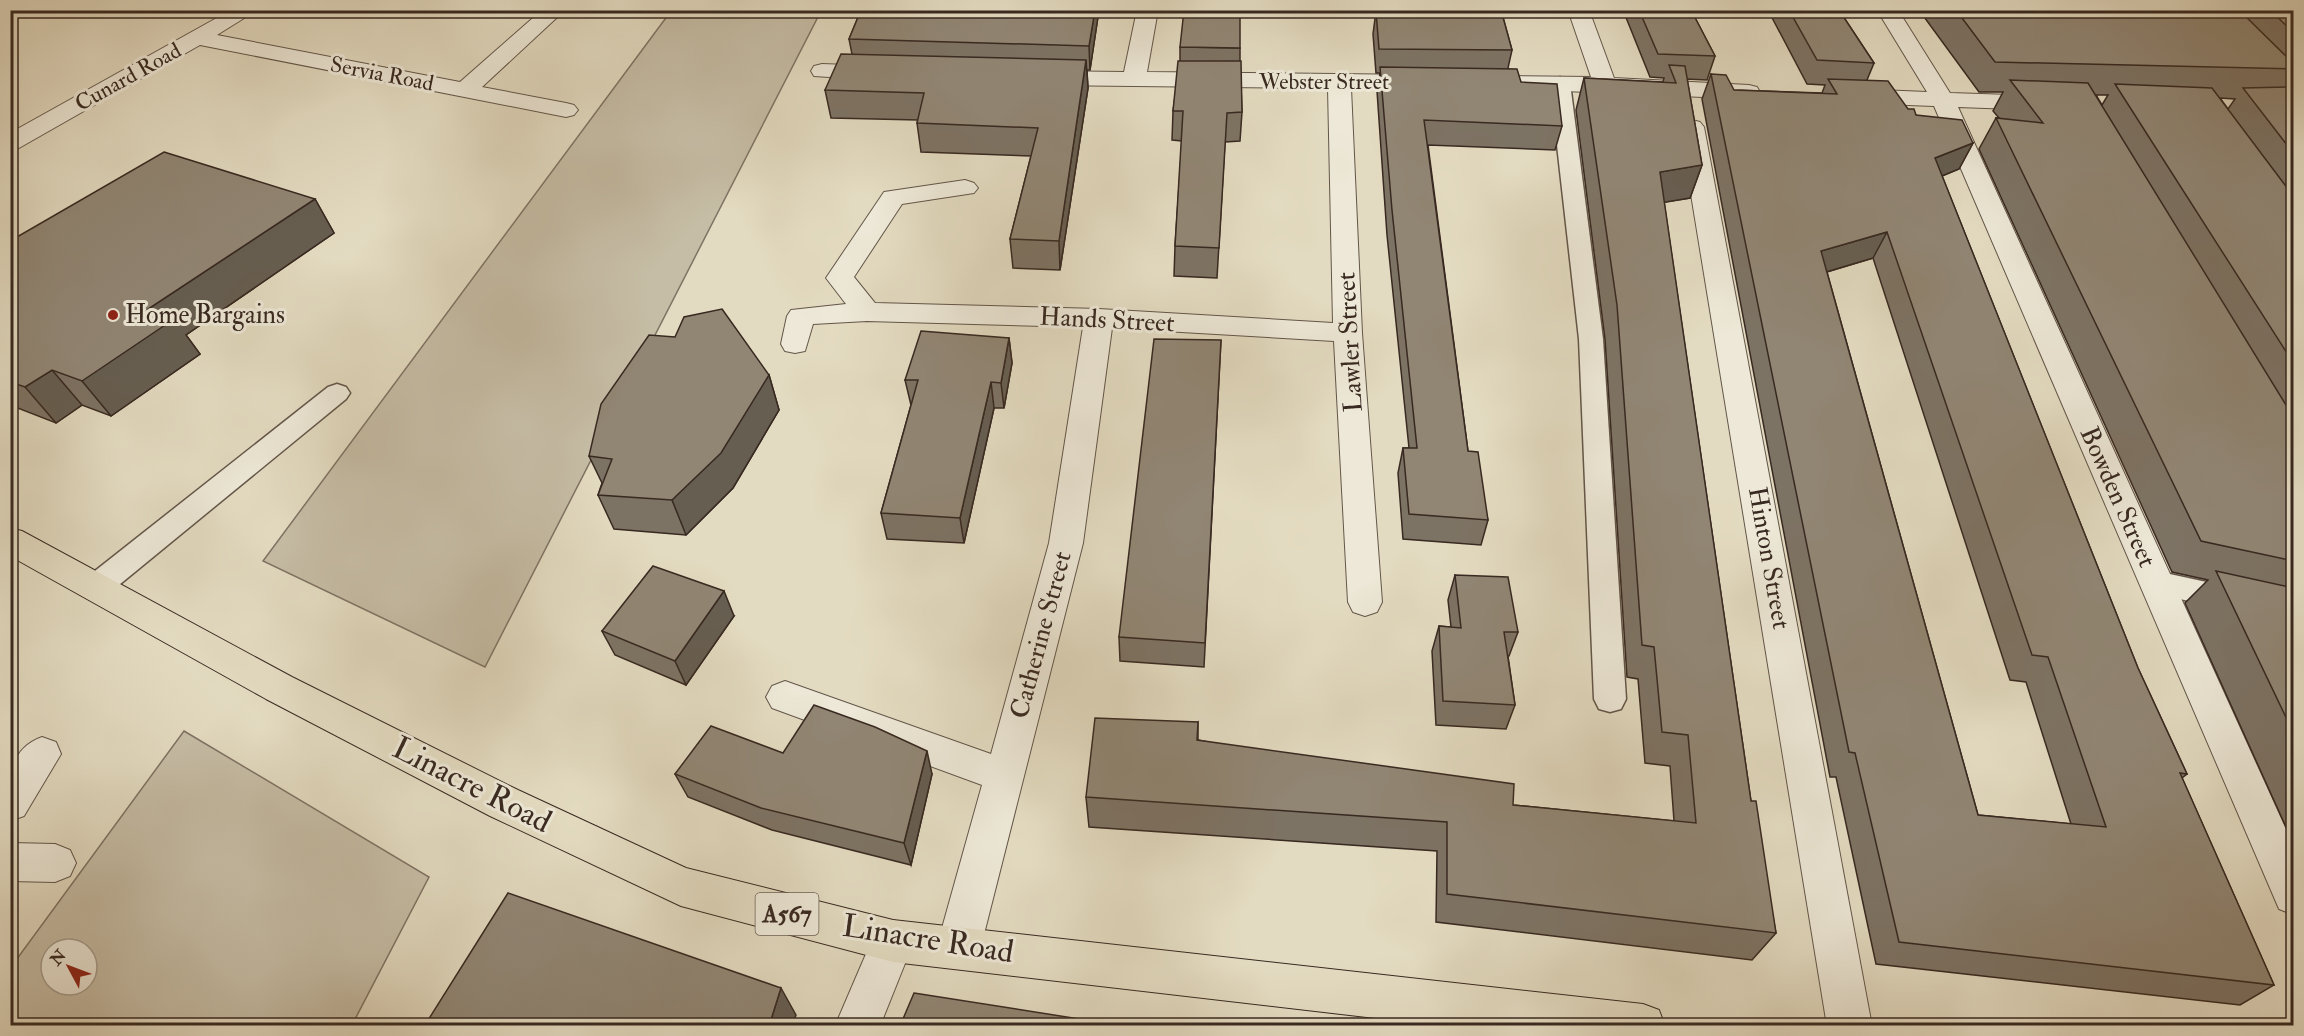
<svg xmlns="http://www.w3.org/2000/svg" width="2304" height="1036" viewBox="0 0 2304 1036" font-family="'IM FELL Double Pica',serif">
<rect width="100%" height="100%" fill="#e3dbc1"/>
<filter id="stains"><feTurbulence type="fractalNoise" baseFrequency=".00333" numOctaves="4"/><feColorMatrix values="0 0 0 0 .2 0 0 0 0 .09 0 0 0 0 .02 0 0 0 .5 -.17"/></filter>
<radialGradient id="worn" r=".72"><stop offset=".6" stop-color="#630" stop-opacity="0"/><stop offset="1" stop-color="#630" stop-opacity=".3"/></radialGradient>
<g fill="#c6bda6" stroke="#7f7364" stroke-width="1.5" fill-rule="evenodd">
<path d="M671 11H821L485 667 263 561Z"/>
<path d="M184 731 429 877 352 1025H11V967ZM51 949H87V985H51Z"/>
</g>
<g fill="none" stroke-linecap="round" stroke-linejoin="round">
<g stroke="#635649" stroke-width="3">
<g id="service">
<path d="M1560 77 1570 83 1603 339 1626 699 1621 709 1610 712 1599 709 1594 699 1579 339 1550 83Z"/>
<path d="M337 384 346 387 350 393 346 399 108 594 97 598 86 594 82 586 86 578 328 387Z"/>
<path d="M2156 571 2294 601V625L2145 591 2141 583 2145 575Z"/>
</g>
</g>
<g stroke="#635649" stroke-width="2">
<g id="minor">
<path d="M231 10H257L217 35 460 82 542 10H565L482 87 566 103 574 105 578 110 574 115 566 117 200 45 19 148 10 150V133Z"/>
<path d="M1137 10H1158L1147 72 1422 75 1430 77 1433 82 1430 87 1422 89 1351 88 1362 333 1382 602 1377 612 1365 616 1353 612 1348 602 1334 341 1112 328 1083 543 981 946 974 961 959 967 944 961 937 946 982 785 772 708 766 697 772 686 785 681 991 754 1049 543 1083 327 867 321 813 324 805 351 795 353 785 351 781 344 787 316 791 310 846 304 826 278 884 192 965 180 974 183 978 188 974 193 902 204 854 277 875 303 1099 309 1333 323 1328 88 1042 85 1034 83 1031 78 1034 73 1042 71 1124 72Z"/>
<path d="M1568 10H1589L1614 78 1749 85 1757 87 1760 92 1757 97 1749 99 1496 88 1493 83 1496 78 1504 76 1591 77Z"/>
<path d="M1877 10H1898L1950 93 2043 96 2051 98 2055 103 2051 108 2043 110 1958 107 2294 847V915L2279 909 1934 106 1855 103 1847 101 1843 96 1847 91 1855 89 1927 92Z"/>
<path d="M822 64 876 66 884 68 887 73 884 78 876 80 814 76 811 71 814 66Z"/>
<path d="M1692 120 1700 122 1704 127 1872 1026H1827L1680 127 1684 122Z"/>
<path d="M42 737 56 742 61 754 24 816 10 821C10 787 4 751 42 737Z"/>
<path d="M10 843 55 844 70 850 76 863 70 876 55 882 10 881Z"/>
<path d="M893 920 908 926 914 941 880 1026H835L878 926Z"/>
</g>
</g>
<g stroke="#382921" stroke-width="2">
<path id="primary" d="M10 528 22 531 292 677 518 790 686 868 893 920 1643 1004 1659 1010 1665 1026H1444L893 962 681 906 490 816 266 699 10 556Z"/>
</g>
<use href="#service" fill="#ede8d7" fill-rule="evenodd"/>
<use href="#minor" fill="#ede8d7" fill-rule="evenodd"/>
<use href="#primary" fill="#e3dbc1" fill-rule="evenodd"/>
</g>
<g fill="#7d7364" stroke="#382921" stroke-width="1.5" fill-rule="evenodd">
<path d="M861 10H1099L1090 70H1087L1088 88 1060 270 1013 268 1010 239 1031 156 921 152 917 123 918 120 831 118 825 90 852 54 849 39Z"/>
<path d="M1444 10H1501L1512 50 1508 68 1562 126 1555 150 1428 145 1468 451 1488 520 1481 545 1403 539 1398 473 1403 448H1409L1387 235 1377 91 1380 73H1376L1373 34 1376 11 1443 13Z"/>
<path d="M1623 10H1691L1715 56 1707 80 1687 79 1702 165 1690 198 1664 202 1751 801 1776 933 1752 960 1436 922 1437 851 1089 827 1086 797 1198 722V740L1513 805 1674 821 1670 766 1645 763 1638 679 1627 677 1605 339 1576 110 1584 78 1663 82 1664 78 1650 77Z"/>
<path d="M1768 10H1839L1874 63 1867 80 1916 115 1973 143 1959 169 1942 176 2138 668 2187 774 2182 778 2274 985 2240 1005 1876 964 1836 777H1830L1702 99 1711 74 1734 90 1822 93 1825 85 1807 84ZM1873 258 2010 680 2026 682 2071 824 1978 815 1827 272Z"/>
<path d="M1919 10H2294V83L2291 81 2287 87H2294V845L2185 603 2208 580 2172 572 1979 149 1996 118H1999L1993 111 2003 92H1979ZM2096 95H2108L2102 105ZM2220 98 2235 99 2228 109Z"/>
<path d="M1180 47 1240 48V61L1242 112 1240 141 1225 142 1217 278 1174 276 1175 246 1182 141 1172 140 1173 111 1180 61Z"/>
<path d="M315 199 334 233 186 335 200 354 111 416 82 405 56 423 10 405V241Z"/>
<path d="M1009 338 1012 363 1004 408H994L964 543 887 539 881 513 911 405 905 380Z"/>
<path d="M1221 340 1204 667 1120 661 1119 637Z"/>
<path d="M769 375 779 410 733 488 686 535 614 529 598 495 602 483 589 456Z"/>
<path d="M1455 575 1518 632 1509 656H1508L1515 705 1506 729 1436 725 1432 651 1439 626 1451 627 1448 600Z"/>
<path d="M734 616 686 685 615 655 602 631Z"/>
<path d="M783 753 932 774 911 865 772 830 688 797 675 774Z"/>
</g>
<g fill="#665e51" stroke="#382921" stroke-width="1.5">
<path d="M1095 10H1099L1090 70 1089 46Z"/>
<path d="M1086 60 1088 88 1060 270 1059 241Z"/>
<path d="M1973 143 1959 169 1922 184 1935 158Z"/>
<path d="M1702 165 1690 198 1648 205 1660 172Z"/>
<path d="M315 199 334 233 186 335 200 354 111 416 82 381 148 309Z"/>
<path d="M1887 232 1873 258 1809 277 1821 251Z"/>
<path d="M1009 338 1012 363 1004 408 1001 383Z"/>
<path d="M52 370 82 405 56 423 25 387Z"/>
<path d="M769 375 779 410 733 488 686 535 672 500Z"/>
<path d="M991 382 994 408 964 543 960 518Z"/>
<path d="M724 591 734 616 686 685 675 661Z"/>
<path d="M927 751 932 774 911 865 904 843Z"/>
<path d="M781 988 796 1015 792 1026H769Z"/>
</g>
<g fill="#918674" stroke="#382921" stroke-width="1.5" fill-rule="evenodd">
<path d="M861 10H1095L1089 46 849 39Z"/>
<path d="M1184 10H1240V48L1180 47Z"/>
<path d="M1451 10H1501L1512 50 1379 49 1376 11 1451 13Z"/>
<path d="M1639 10H1691L1715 56 1658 54Z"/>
<path d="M1789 10H1839L1874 63 1817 60Z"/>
<path d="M1956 10H2239L2294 64V69L1995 62Z"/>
<path d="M2270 10H2294V33Z"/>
<path d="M841 54 1086 60 1059 241 1010 239 1038 128 917 123 924 93 825 90Z"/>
<path d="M1178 61H1241L1242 112 1227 113 1219 248 1175 246 1183 111H1173Z"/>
<path d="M1669 65 1685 66 1702 165 1660 172 1751 801H1756L1776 933 1447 894V822L1086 797 1095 718 1198 722 1197 740 1514 784 1513 805 1696 823 1688 735 1662 732 1654 647 1642 645 1617 305 1584 78 1676 83Z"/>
<path d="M1380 67 1517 69 1521 82 1557 84 1562 126 1424 120 1468 451 1478 452 1488 520 1409 514 1403 448H1417L1392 210Z"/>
<path d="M1711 74 1726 75 1734 90 1837 94 1828 79 1888 81 1908 109H1914L1916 115 1962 120 1973 143 1935 158 2138 668 2187 774 2180 773 2274 985 1899 942 1855 753 1849 752ZM1887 232 2032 655 2048 657 2106 827 1978 815 1821 251Z"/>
<path d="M2010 80 2088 83 2294 418V561L2201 541 1996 118 2043 123Z"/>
<path d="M2115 84 2212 88 2294 197V364Z"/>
<path d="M2294 87V154L2243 88Z"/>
<path d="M164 152 315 199 148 309 174 319 82 381 52 370 25 387 10 382V241Z"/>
<path d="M722 309 769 375 721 453 672 500 598 495 612 459 589 456 601 404 649 335 675 337 684 317Z"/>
<path d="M921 331 1009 338 1001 383 991 382 960 518 881 513 918 380H905Z"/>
<path d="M1154 339 1221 340 1205 643 1119 637Z"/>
<path d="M653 566 724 591 675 661 602 631Z"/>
<path d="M2216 571 2294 588V734Z"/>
<path d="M1455 575 1508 577 1518 632H1504L1515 705 1443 701 1439 626 1461 628Z"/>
<path d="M814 705 875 727 927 751 904 843 761 808 675 774 711 726 783 753Z"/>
<path d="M508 893 781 988 769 1026 425 1025Z"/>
<path d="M914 993 1124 1026H900Z"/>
</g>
<circle fill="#8f2418" stroke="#ede8d7" stroke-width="2" cx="113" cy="315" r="6"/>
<g text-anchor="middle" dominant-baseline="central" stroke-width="6" stroke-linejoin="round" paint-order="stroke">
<g font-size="22" fill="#382921" stroke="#ede8d7">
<text transform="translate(382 74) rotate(11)">Servia Road</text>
<text transform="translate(128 77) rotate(-29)">Cunard Road</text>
<text x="1324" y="82">Webster Street</text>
</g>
<rect fill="#ede8d7" stroke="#6e6258" stroke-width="1.5" x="755.5" y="893" width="63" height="42" rx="4.5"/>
<g font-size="24" font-weight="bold" fill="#382921">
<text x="787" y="914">A567</text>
</g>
<g font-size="26" fill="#382921" stroke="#ede8d7" text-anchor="start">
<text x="125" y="315">Home Bargains</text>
</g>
<g font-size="26" fill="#382921" stroke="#ede8d7">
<text transform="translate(1107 320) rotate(3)">Hands Street</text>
<text transform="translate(1350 342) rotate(-93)">Lawler Street</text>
<text transform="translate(2118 497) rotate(66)">Bowden Street</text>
<text transform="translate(1769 558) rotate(80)">Hinton Street</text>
<text transform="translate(1041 635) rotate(-75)">Catherine Street</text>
</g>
<g font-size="32" fill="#382921" stroke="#ede8d7">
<text transform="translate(472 785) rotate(27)">Linacre Road</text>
<text transform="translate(928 939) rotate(9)">Linacre Road</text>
</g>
</g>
<rect width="2304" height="1036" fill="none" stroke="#e3dbc1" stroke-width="36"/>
<rect x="12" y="12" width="2280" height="1012" fill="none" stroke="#382921" stroke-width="3"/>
<rect x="18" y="18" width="2268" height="1000" fill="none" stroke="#382921" stroke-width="1.5"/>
<g transform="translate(69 967) rotate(311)"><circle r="28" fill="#ede8d7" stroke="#a59c8e" stroke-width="1.5"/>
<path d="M0-4.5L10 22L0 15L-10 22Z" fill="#8f2418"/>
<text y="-9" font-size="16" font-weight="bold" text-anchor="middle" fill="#382921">N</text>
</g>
<rect width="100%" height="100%" filter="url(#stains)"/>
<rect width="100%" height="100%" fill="url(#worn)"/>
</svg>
